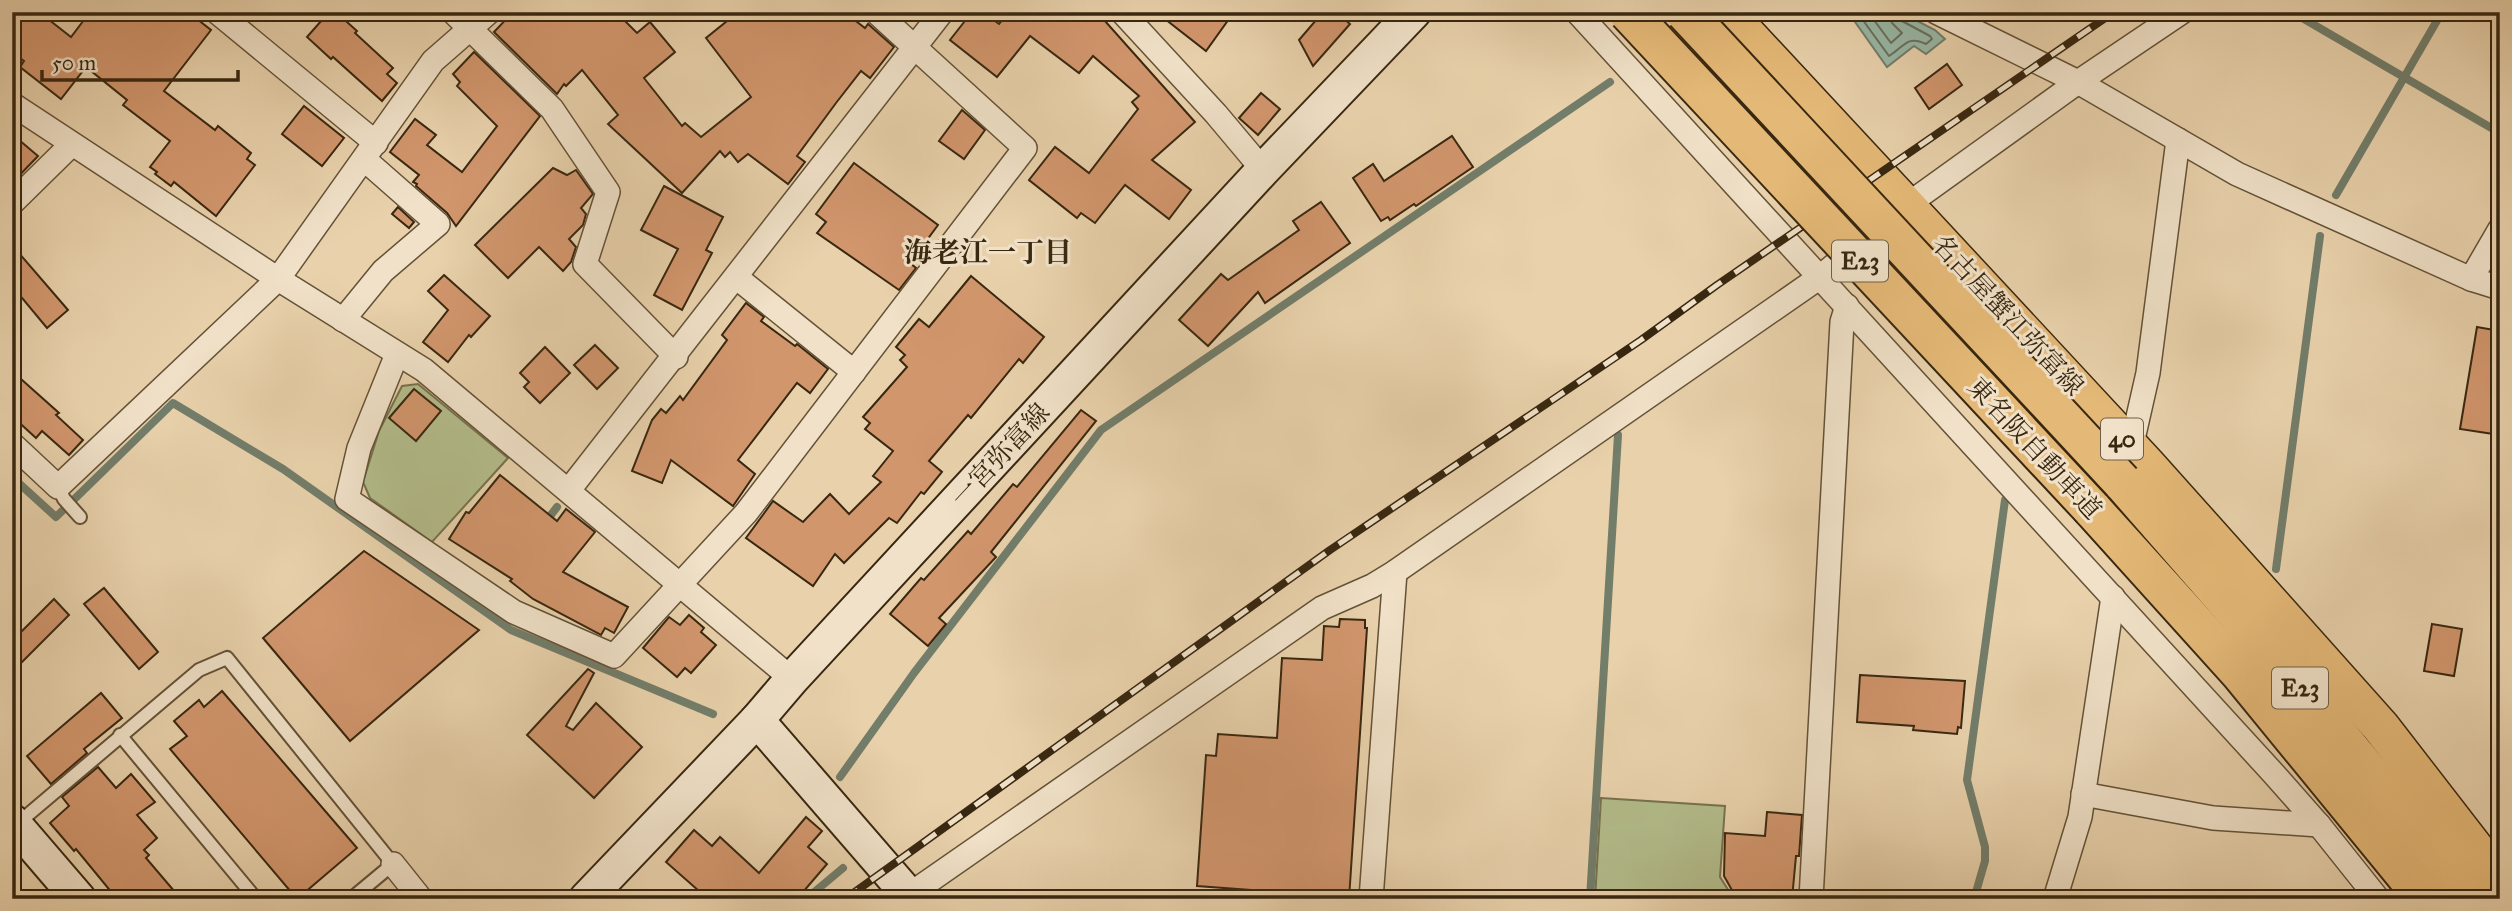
<svg xmlns="http://www.w3.org/2000/svg" width="2512" height="911" viewBox="0 0 2512 911" font-family="'IM FELL Great Primer','Noto Serif JP',serif">
<rect width="100%" height="100%" fill="#e8d1ab"/>
<filter id="stains"><feTurbulence type="fractalNoise" baseFrequency=".00286" numOctaves="4"/><feColorMatrix values="0 0 0 0 .2 0 0 0 0 .09 0 0 0 0 .02 0 0 0 .5 -.17"/></filter>
<radialGradient id="worn" r=".72"><stop offset=".6" stop-color="#630" stop-opacity="0"/><stop offset="1" stop-color="#630" stop-opacity=".3"/></radialGradient>
<g fill="#b3bc8b" stroke="#76724e" stroke-width="2">
<path d="M418 384 508 458 432 542 370 498 363 482 379 431 402 386Z"/>
<path d="M1601 798 1725 806 1720 877 1734 899H1595Z"/>
</g>
<path fill="#98b7a6" stroke="#727d6a" stroke-width="2" d="M1848 12H1900L1935 30 1945 39 1926 54 1914 46 1887 67Z"/>
<g fill="none" stroke-linecap="round" stroke-linejoin="round">
<g stroke="#686f5b" stroke-width="2">
<path d="M1857 12 1889 56C1905 46 1907 35 1926 44L1932 39 1930 36 1902 21 1899 12"/>
<path d="M1868 12 1891 43 1902 33 1892 23 1890 12"/>
</g>
<g stroke="#727d6a" stroke-width="8">
<path d="M2292 12 2500 133"/>
<path d="M2336 195 2442 12"/>
<path d="M12 477 56 517 173 403 283 469 511 630 713 714"/>
<path d="M544 524 557 507"/>
<path d="M2276 569 2320 236"/>
<path d="M840 777 914 673 1101 430 1610 82"/>
<path d="M806 899 843 868"/>
<path d="M1590 899 1618 435"/>
<path d="M1974 899 1985 861V847L1967 780 2005 500"/>
</g>
</g>
<g fill="#d2966d" stroke="#382710" stroke-width="2">
<path d="M12 12H39L71 37 90 12H188L211 30 164 91 215 130 218 126 251 153 247 159 255 165 216 216 174 182 171 186 155 174 157 172 150 167 170 141 123 105 127 100 86 67 61 99 20 67 24 61 12 52Z"/>
<path d="M329 12H336L357 31 355 33 393 68 387 74 397 83 382 101 333 57 331 59 307 37Z"/>
<path d="M513 12H616L637 33 650 22 675 52 644 78 682 126 685 123 701 137 751 97 706 38 727 21 720 12H844L865 28 868 24 894 47 870 78 861 71 836 103 797 156 805 162 788 184 748 154 738 162 730 152 725 157 720 151 682 193 608 124 618 115 582 70 566 86 564 84 557 94 494 32Z"/>
<path d="M972 12H983L999 24 1009 12H1097L1195 122 1152 160 1191 190 1169 219 1125 185 1095 223 1081 213 1077 218 1029 180 1055 147 1089 173 1138 109 1132 102 1139 96 1093 56 1079 73 1030 36 997 77 950 40Z"/>
<path d="M1156 12H1234L1206 51Z"/>
<path d="M1323 12H1336L1350 24 1313 66 1299 40Z"/>
<path d="M474 52 540 116 456 226 447 213 416 186 417 184 413 182 419 175 390 152 415 119 436 135 427 145 462 172 497 126 457 86 460 82 453 74Z"/>
<path d="M1947 64 1962 85 1929 109 1915 88Z"/>
<path d="M1261 93 1280 109 1258 135 1239 118Z"/>
<path d="M304 106 344 138 322 166 282 134Z"/>
<path d="M962 110 985 130 964 159 939 141Z"/>
<path d="M12 134 38 156 12 183Z"/>
<path d="M1452 136 1473 167 1416 206 1414 204 1390 220 1388 217 1381 221 1353 178 1373 164 1384 181Z"/>
<path d="M854 163 938 225 910 263 916 268 899 290 817 233 826 222 816 214Z"/>
<path d="M553 168 567 175 576 170 593 194 581 208 586 214 583 225 569 239 576 247 571 262 563 271 539 247 508 278 475 245Z"/>
<path d="M664 186 723 217 706 250 712 253 682 310 654 295 678 249 641 230Z"/>
<path d="M1321 202 1350 243 1265 303 1258 292 1208 346 1179 320 1221 274 1228 280 1299 230 1293 221Z"/>
<path d="M398 207 414 222 409 228 392 214Z"/>
<path d="M12 245 68 310 47 328 12 286Z"/>
<path d="M444 275 490 316 471 337 469 335 448 362 423 342 448 310 428 291Z"/>
<path d="M971 276 1044 337 1023 363 1019 359 971 418 968 415 929 461 942 472 924 494 921 492 897 523 889 518 844 563 835 554 813 586 746 538 773 501 803 522 830 494 849 514 881 482 873 476 893 451 865 429 870 423 863 417 907 367 900 360 905 355 896 347 919 319 929 327Z"/>
<path d="M746 303 764 317 761 321 795 346 797 344 828 369 810 393 797 383 738 460 755 474 733 506 671 460 662 483 632 471 652 420 661 409 666 413 680 396 683 400 727 340 722 335Z"/>
<path d="M2477 327 2500 331V435L2460 429Z"/>
<path d="M595 345 618 368 597 389 574 365Z"/>
<path d="M545 347 570 373 540 403 524 387 529 382 520 373Z"/>
<path d="M12 371 59 413 56 415 83 440 69 455 42 431 36 438 12 416Z"/>
<path d="M414 389 441 411 416 441 389 418Z"/>
<path d="M1081 410 1096 421 991 552 996 557 939 618 946 624 928 646 890 614 921 578 924 580 968 531 971 534 1013 484 1017 487Z"/>
<path d="M500 475 557 521 566 509 595 532 563 572 628 607 614 633 605 628 601 635 533 599 510 581 512 579 449 539 466 512 469 513Z"/>
<path d="M364 551 479 630 350 741 263 638Z"/>
<path d="M104 588 158 652 139 669 84 604Z"/>
<path d="M54 599 69 615 12 672V641Z"/>
<path d="M689 615 704 628 701 632 716 645 691 673 685 668 677 677 643 648 669 617 680 625Z"/>
<path d="M1340 619 1365 620V628H1367L1349 899H1322V895L1197 886 1206 755 1216 756 1218 734 1277 738 1282 658 1322 660 1324 626 1339 627Z"/>
<path d="M2432 624 2462 629 2454 676 2424 671Z"/>
<path d="M588 669 594 673 566 726 573 730 596 703 642 747 594 798 527 735Z"/>
<path d="M1860 675 1965 681 1961 728 1958 727 1957 734 1913 730 1914 726 1857 722Z"/>
<path d="M222 691 357 848 297 899 170 749 187 736 174 721 199 700 204 707Z"/>
<path d="M101 693 122 718 84 749 87 753 51 784 27 756Z"/>
<path d="M98 767 116 788 131 774 155 802 137 815 157 838 144 850 149 855 146 858 181 899H117L76 849 74 851 50 823 69 806 62 797Z"/>
<path d="M1767 812 1802 815 1799 856H1796L1792 899H1737L1724 876 1725 833 1765 836Z"/>
<path d="M806 817 822 831 808 847 827 864 797 899H708L666 862 694 830 712 846 720 837 759 873Z"/>
</g>
<g fill="none" stroke-linecap="round" stroke-linejoin="round">
<g stroke="#645237" stroke-width="16">
<g id="lane">
<path d="M58 487 64 499 80 517"/>
<path d="M120 735 256 899"/>
<path d="M17 824 199 670 227 658 393 864 351 899"/>
</g>
</g>
<g stroke="#645237" stroke-width="26">
<g id="street">
<path d="M217 12 376 143"/>
<path d="M453 12 552 109 608 192 585 264 676 357"/>
<path d="M1122 12 1216 114 1263 170"/>
<path d="M1577 12 2273 773 2319 825 2378 899"/>
<path d="M1936 12 2078 82 2237 174 2471 279 2500 288"/>
<path d="M12 104 278 279 424 370 792 679"/>
<path d="M12 203 71 145"/>
<path d="M736 277 854 372"/>
<path d="M2471 279 2500 229"/>
<path d="M343 320 383 271 438 224 364 159"/>
<path d="M397 354 359 448 347 499 514 612 614 656 746 513 1025 148 876 12"/>
<path d="M12 444 58 487 278 279 433 61 489 12"/>
<path d="M2131 448 2148 373 2178 140"/>
<path d="M569 490 942 12"/>
<path d="M2083 794 2213 818 2319 825"/>
<path d="M393 864 421 899"/>
<path d="M909 895 1322 608 1372 586 1395 572 1820 277 1907 205 2078 82 2182 12"/>
<path d="M1371 899 1395 572"/>
<path d="M1811 899 1842 322 1847 306"/>
<path d="M2055 899 2080 817 2113 597"/>
</g>
</g>
<g stroke="#382710" stroke-width="37">
<g id="secondary">
<path d="M757 720 912 899"/>
<path d="M12 821 79 899"/>
<path d="M586 899 757 720 792 679 1263 170 1414 12"/>
</g>
</g>
<g stroke="#382710" stroke-width="40">
<path id="primary" d="M1726 12 2147 465 2381 727 2500 881"/>
</g>
<g stroke="#382710" stroke-width="42">
<g id="highway">
<path d="M2122 482 2267 648 2448 868 2471 899"/>
<path d="M2092 509 2240 673 2425 899"/>
</g>
</g>
<use href="#lane" stroke="#f0e1c8" stroke-width="12"/>
<use href="#street" stroke="#f0e1c8" stroke-width="23"/>
<use href="#secondary" stroke="#f0e1c8" stroke-width="33"/>
<use href="#primary" stroke="#e4b876" stroke-width="37"/>
<use href="#highway" stroke="#e4b876" stroke-width="38"/>
<g stroke="#382710" stroke-width="8">
<path id="rail" d="M845 899 1330 550 1641 340 1717 285 2114 12"/>
</g>
<use href="#rail" stroke="#f0e1c8" stroke-width="5" stroke-dasharray="16" stroke-linecap="butt"/>
<g stroke="#382710" stroke-width="42" stroke-linecap="butt">
<g id="highway-bridge">
<path d="M1628 12 2092 509"/>
<path d="M1685 12 2122 482"/>
</g>
</g>
<use href="#highway-bridge" stroke="#e4b876" stroke-width="38"/>
</g>
<g text-anchor="middle" dominant-baseline="central" stroke-width="6" stroke-linejoin="round" paint-order="stroke">
<g fill="#f0e1c8" stroke="#6f5f47" stroke-width="2">
<rect x="1832" y="240.5" width="56" height="41" rx="5"/>
<rect x="2101" y="418.5" width="42" height="41" rx="5"/>
<rect x="2272" y="667.5" width="56" height="41" rx="5"/>
</g>
<g font-size="24" font-weight="bold" fill="#382710">
<text x="1860" y="261">E23</text>
<text x="2122" y="439">40</text>
<text x="2300" y="688">E23</text>
</g>
<g font-size="26" fill="#382710" stroke="#f0e1c8">
<text transform="translate(2008 315) rotate(47)">名古屋蟹江弥富線</text>
<text transform="translate(2035 448) rotate(47)">東名阪自動車道</text>
<text transform="translate(1000 455) rotate(-47)">一宮弥富線</text>
</g>
<g font-size="28" font-weight="bold" fill="#382710" stroke="#f0e1c8">
<text x="988" y="252">海老江一丁目</text>
</g>
</g>
<rect width="2512" height="911" fill="none" stroke="#e8d1ab" stroke-width="42"/>
<rect x="14" y="14" width="2484" height="883" fill="none" stroke="#382710" stroke-width="3.5"/>
<rect x="21" y="21" width="2470" height="869" fill="none" stroke="#382710" stroke-width="2"/>
<path d="M42 70v10h196v-10" fill="none" stroke="#382710" stroke-width="3.5"/>
<text x="52" y="70" font-size="21" fill="#382710" stroke="#f0e1c8" stroke-width="5" paint-order="stroke">50 m</text>
<rect width="100%" height="100%" filter="url(#stains)"/>
<rect width="100%" height="100%" fill="url(#worn)"/>
</svg>
